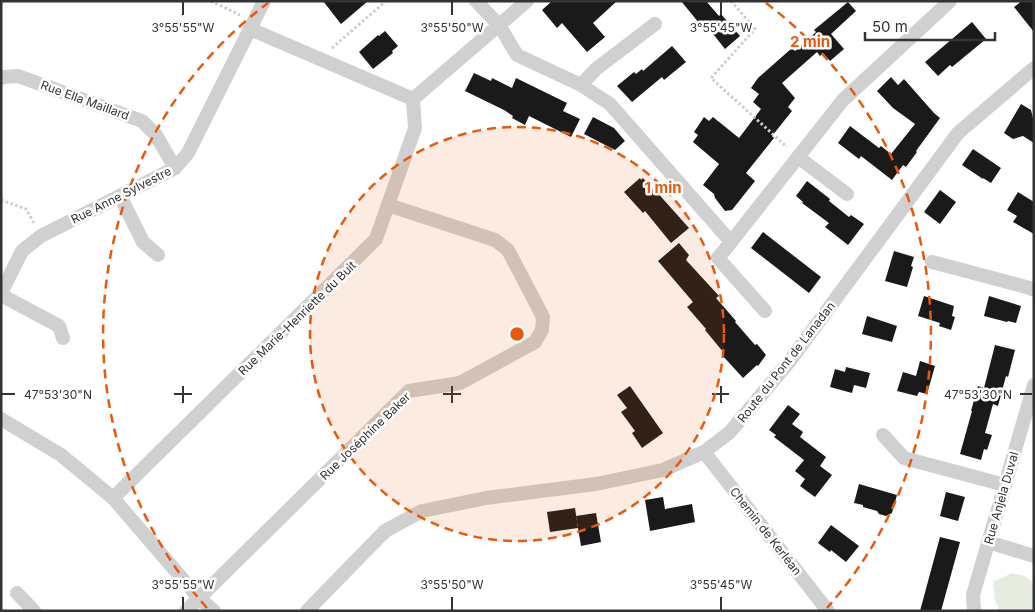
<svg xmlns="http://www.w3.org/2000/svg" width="1035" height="612" viewBox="0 0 1035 612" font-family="Inter,sans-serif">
<rect width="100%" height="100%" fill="#fff"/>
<path fill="#e6ecdf" d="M1012 573 1024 576 1034 583V611H1000L995 601 993 582Z"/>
<g fill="#1a1a1a">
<path d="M323 1H368L341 24Z"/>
<path d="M552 1H617L593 23 605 37 587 52 562 23 557 28 542 10Z"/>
<path d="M681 1H706L719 16 721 14 740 36 725 49 702 20 699 23Z"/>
<path d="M1022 1H1034V32L1014 7Z"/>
<path d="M848 2 856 11 831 34 844 49 830 61 823 53 820 56 817 52 782 83 795 98 788 107 792 111 772 136 774 138 746 173 755 181 732 210 725 211 715 198 714 194 703 185 719 164 693 142 698 135 694 132 704 117 709 121 713 117 739 138 761 109 753 102 759 94 751 88 758 78 792 48 795 51 816 32 814 30Z"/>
<path d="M972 22 986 39 952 67 950 65 938 76 925 62Z"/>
<path d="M385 31 398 46 392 51 393 53 373 69 359 52 378 35 379 36Z"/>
<path d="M672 46 686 62 664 80 662 77 632 102 617 86 634 72 636 74 642 69 643 71Z"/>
<path d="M474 73 491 81 492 78 512 88 516 78 567 103 563 111 580 119 571 137 529 116 525 125 512 118 513 116 504 110 465 91Z"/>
<path d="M891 77 898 85 904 79 934 113 940 118 916 151 917 152 906 167 903 165 892 180 861 156 859 159 838 143 850 126 879 148 881 146 891 154 915 124 893 108 877 91Z"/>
<path d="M1021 104 1031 110 1034 122V143L1023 136 1013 139 1004 133Z"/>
<path d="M593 117 614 128 625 141 615 150 584 134Z"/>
<path d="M973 149 1001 168 991 183 983 178V179L962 165Z"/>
<path d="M640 178 641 180 643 178 654 191 655 190 689 228 671 243 645 211 643 213 624 192Z"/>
<path d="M807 181 830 199 829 201 849 217 851 215 864 224 848 245 825 227 829 223 802 203 803 202 796 196Z"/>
<path d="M940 190 956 202 940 224 924 212Z"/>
<path d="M1018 192 1034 202V234L1013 222 1017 216 1007 210Z"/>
<path d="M763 232 821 277 809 293 751 248Z"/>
<path d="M679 243 689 255 686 260 719 296 716 298 736 321 735 322 755 345 757 344 766 355 758 366 757 365 743 378 722 355 724 353 705 330 706 329 687 307 693 302 658 261Z"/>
<path d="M894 251 914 257 911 266 913 267 907 287 885 281Z"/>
<path d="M924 296 954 306 952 316 955 317 951 330 939 326 940 323 918 316Z"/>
<path d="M989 296 1021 306 1016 323 1008 321 1007 322 984 316Z"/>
<path d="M867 316 897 326 892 342 862 334Z"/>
<path d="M995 345 1015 350 1008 377 1006 376 998 406 993 404 985 433 992 435 987 450 984 449 981 460 960 454 972 411H971L978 386 984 388Z"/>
<path d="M920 361 935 366 927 394 919 392 917 396 897 391 903 372 916 376Z"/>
<path d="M846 367 870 373 866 388 854 385 852 393 830 387 835 369 845 372Z"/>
<path d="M630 386 663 433 642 448 632 433 635 431 621 412 627 408 617 395Z"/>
<path d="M788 405 800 414 792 424 803 432 800 437 826 457 820 466 832 475 815 497 800 486 805 479 795 471 804 460 774 437 776 435 769 430Z"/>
<path d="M859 484 897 495 892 513 886 516 879 514 877 511 863 507V505L854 503Z"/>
<path d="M946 492 965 497 958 521 940 516Z"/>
<path d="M663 497 665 509 692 504 695 522 650 531 645 500Z"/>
<path d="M575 508 578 528 550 532 547 512Z"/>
<path d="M596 513 601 542 581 546 576 516Z"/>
<path d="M831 525 859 546 846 562 831 550 830 552 818 543Z"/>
<path d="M940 537 960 542 941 611H920Z"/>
</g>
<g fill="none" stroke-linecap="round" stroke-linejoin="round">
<g stroke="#cdcdcd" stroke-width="3" stroke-dasharray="2.5 2.5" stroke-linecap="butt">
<path d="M211 1 240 15"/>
<path d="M731 1 755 29 711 78 787 147"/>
<path d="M332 48 386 1"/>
<path d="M1 200 26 209 35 225"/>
</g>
<g stroke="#d0d0d0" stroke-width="14">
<path d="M476 1 499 25 517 55 581 85 610 104 731 242 843 100 950 1"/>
<path d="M250 29 413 99 527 1"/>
<path d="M1 78 4 77 18 76 142 121 156 135 175 168"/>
<path d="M581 85 596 69 655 24"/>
<path d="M798 157 847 194"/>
<path d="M120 196 143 242 158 255"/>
<path d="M731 242 718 258 765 311"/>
<path d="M932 262 1030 288 1034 290"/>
<path d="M1 293 22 251 41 236 175 168 188 153 264 1"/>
<path d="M1 295 59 326 63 338"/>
<path d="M1 419 61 455 113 498 199 598 214 611"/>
<path d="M883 435 904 458 1005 485"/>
<path d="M704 452 828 611"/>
<path d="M113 498 376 239 415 128 413 99"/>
<path d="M988 542 1034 556"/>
<path d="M17 593 34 611"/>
<path d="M186 611 409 391 460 383 535 342 542 330 543 317 508 250 495 240 388 205"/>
<path d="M307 611 385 531 422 511 486 498 596 484 663 470 704 452 730 432 789 362 958 133 1034 68"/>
<path d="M974 611 973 595 1034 385"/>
</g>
</g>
<path fill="none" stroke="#333" stroke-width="2" d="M183 2V15M452 2V15M721 2V15M183 386V403M452 386V403M721 386V403M2 394H15M174 394H192M443 394H461M712 394H729M1020 394H1032M183 597V610M452 597V610M721 597V610"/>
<circle cx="517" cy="334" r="207" fill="#e8590c" fill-opacity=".12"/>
<g fill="none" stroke="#e8590c" stroke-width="2.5" stroke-dasharray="9 6">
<circle cx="517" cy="334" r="207"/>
<path d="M207 608A414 414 0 0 1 268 3M766 3A414 414 0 0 1 827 608"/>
</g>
<g text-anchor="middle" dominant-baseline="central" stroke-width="5" stroke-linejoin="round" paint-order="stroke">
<g font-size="12" fill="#333" stroke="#fff">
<text transform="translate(85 100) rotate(20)">Rue Ella Maillard</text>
<text transform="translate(121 195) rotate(-27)">Rue Anne Sylvestre</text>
<text transform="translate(297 318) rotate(-44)">Rue Marie-Henriette du Buit</text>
<text transform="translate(786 362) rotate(-52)">Route du Pont de Lanadan</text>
<text transform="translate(365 436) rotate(-44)">Rue Joséphine Baker</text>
<text transform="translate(1001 498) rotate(-74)">Rue Anjela Duval</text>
<text transform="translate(766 531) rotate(52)">Chemin de Kerléan</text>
</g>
</g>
<g font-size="12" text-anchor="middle" fill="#333" stroke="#fff" stroke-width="5" stroke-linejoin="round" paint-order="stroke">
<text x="183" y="32">3°55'55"W</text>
<text x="452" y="32">3°55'50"W</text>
<text x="721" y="32">3°55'45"W</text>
<text x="58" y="399">47°53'30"N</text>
<text x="978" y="399">47°53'30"N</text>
<text x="183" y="589">3°55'55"W</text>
<text x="452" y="589">3°55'50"W</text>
<text x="721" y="589">3°55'45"W</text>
</g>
<circle cx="517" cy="334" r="8" fill="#e8590c" stroke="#fff" stroke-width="2.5"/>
<g font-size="15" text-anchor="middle" font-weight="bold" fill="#e8590c" stroke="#fff" stroke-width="5" stroke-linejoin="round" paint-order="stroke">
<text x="810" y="47">2 min</text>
<text x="663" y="193">1 min</text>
</g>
<rect width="1035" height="612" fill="none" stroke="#333333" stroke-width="5"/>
<path d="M865 32v8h130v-8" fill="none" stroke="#333333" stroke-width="2.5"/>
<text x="872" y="32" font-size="15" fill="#333333" stroke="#ffffff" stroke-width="4" paint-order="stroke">50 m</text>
</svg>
